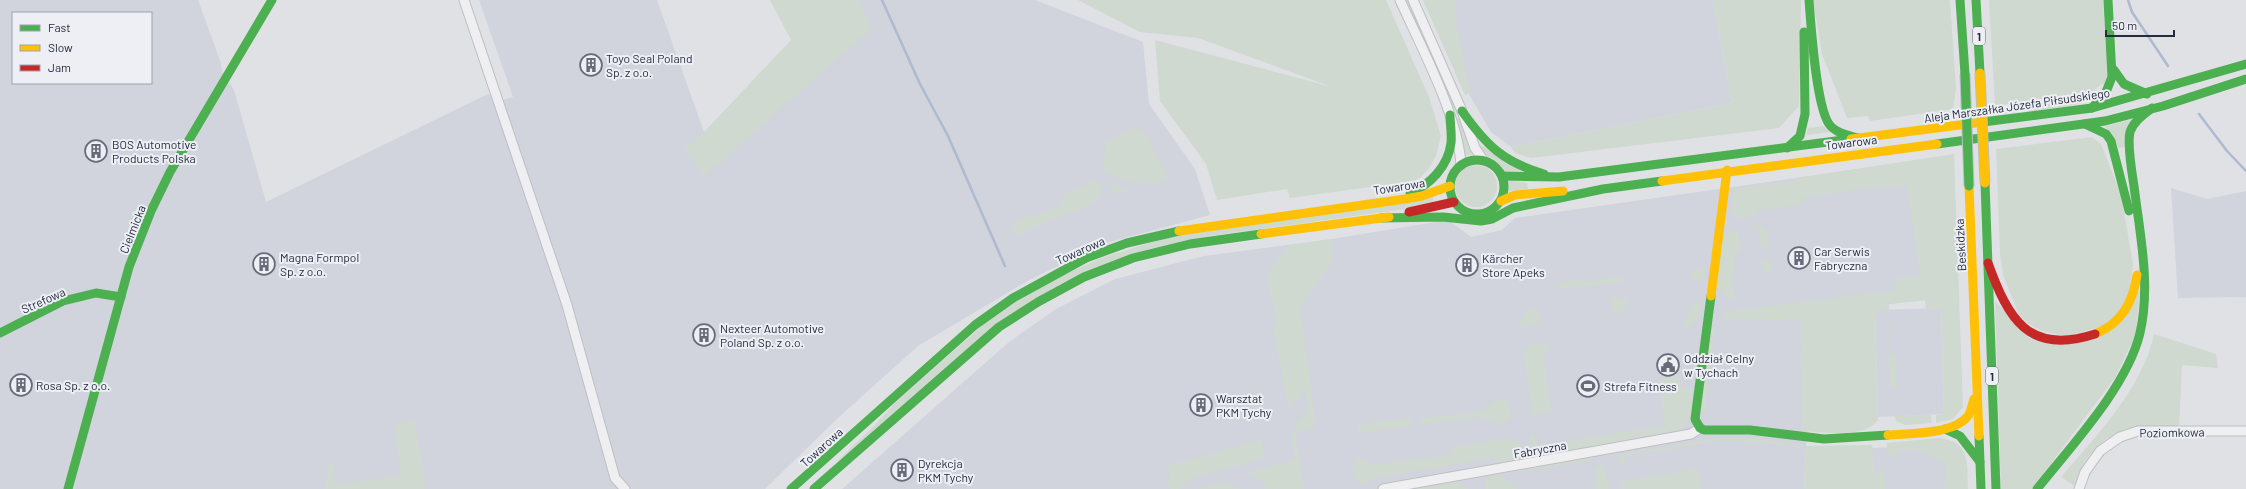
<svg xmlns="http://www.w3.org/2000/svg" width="2246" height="489" viewBox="0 0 2246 489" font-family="Barlow,sans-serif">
<rect width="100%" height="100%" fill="#e0e1e5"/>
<g fill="#d1d4dc" fill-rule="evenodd">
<path d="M0 0H198L221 63 222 71 234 90 266 202 488 94 500 101 513 97 479 0H657L704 132 855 0H1035L1143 42 1149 104 1195 169 1210 215 1106 243 1029 280 918 346 839 417 765 489H0ZM13 13H151V83H13Z"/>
<path d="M1427 0H1713L1732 103 1511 147 1491 132 1466 89Z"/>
<path d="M1914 161 1934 299 1813 313 1804 489H842L1009 342 1056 309 1115 279 1204 256 1332 239 1436 222H1451L1471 237 1502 230 1515 218Z"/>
<path d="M2171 188 2207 199 2246 191V297L2178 298Z"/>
<path d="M1941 308 1944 414 1878 417 1875 310Z"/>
<path d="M1935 446 1950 460V489H1885L1873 472V448Z"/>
</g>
<g fill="#cfd9d0">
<path d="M770 0H859L871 25V29L705 176 684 149 704 132 791 40Z"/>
<path d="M1078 0H1386L1429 97 1441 136 1436 156 1429 168 1421 177 1414 181 1290 198 1287 189 1217 200 1206 164 1160 101 1155 40 1332 87 1198 38 1140 32Z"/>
<path d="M1405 0H1409L1456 109 1452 110Z"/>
<path d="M1423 0H1456L1455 16 1470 93 1465 95Z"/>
<path d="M1713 0H1801L1799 106 1779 128 1531 158 1515 153 1511 147 1732 103Z"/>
<path d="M1813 0H1950L1956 89 1953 109 1870 121 1868 116 1847 118 1822 54Z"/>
<path d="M1989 0H2103L2108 84H2102L2093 91 1995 106Z"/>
<path d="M2097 96C2080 109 2027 110 2004 113L1996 111Z"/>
<path d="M1460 118 1474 154 1465 156 1456 119Z"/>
<path d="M2133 119 2126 147 2119 148 2105 126Z"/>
<path d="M1823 126 1830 132 1806 135 1808 128Z"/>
<path d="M1134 127 1145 132 1166 174V178C1148 192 1124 179 1105 173L1102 170 1107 142Z"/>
<path d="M2092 137 2101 144 2121 195 2133 264 2129 295 2121 311 2102 326 2067 337 2042 331 2027 323 2018 313 2011 295 2003 275 2000 253 1996 149Z"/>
<path d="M1480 144 1520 171H1504L1484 153Z"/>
<path d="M1954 154 1963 407 1953 419 1936 423V415L1944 414 1941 308 1926 309 1925 300 1889 304V310L1875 311 1878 420C1865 439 1823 432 1802 431L1801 320H1732L1723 317 1722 312 1896 290 1894 279 1920 275 1907 185 1882 189 1876 187 1804 197 1802 204 1755 211V216L1739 218 1732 216 1733 189 1796 181V178Z"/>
<circle cx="1476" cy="186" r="21"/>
<path d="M1096 180 1099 181 1103 192C1097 208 1057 217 1041 224 1033 227 1026 232 1019 236L1012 232 1014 224 1019 218 1036 216 1062 205 1059 197Z"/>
<path d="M1507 180 1527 183 1528 189 1508 191Z"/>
<path d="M1111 182 1127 190 1119 194 1114 193 1109 183Z"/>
<path d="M1433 197V205L1210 236 1060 284 835 463 876 424 896 402 982 326 1012 304 1057 278 1104 257 1176 235Z"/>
<path d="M1759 225C1769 229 1768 234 1769 244L1765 249 1761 247 1758 228H1749L1748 226Z"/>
<path d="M1731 230 1738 231 1741 252 1734 254 1735 278H1732L1735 300 1726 298 1716 285 1723 237Z"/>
<path d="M1332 239 1331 263 1300 307 1316 427 1295 432 1304 485 1302 489H1265L1267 485 1248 473 1293 460C1297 452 1291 443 1292 435 1293 425 1303 416 1309 408L1307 394 1303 391 1289 410 1274 332 1276 315 1266 275 1289 245Z"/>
<path d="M1766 259 1770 261 1773 268 1771 271 1765 274 1763 261Z"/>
<path d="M1696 268H1702L1706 271V276L1700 280H1692L1689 273Z"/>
<path d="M1618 277 1623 279 1622 283 1555 289 1560 282 1581 279 1585 282Z"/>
<path d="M2140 290 2136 334 2116 376 2032 489H2001L1995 301 2024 331 2087 341Z"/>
<path d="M1620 297 1626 299C1630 309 1622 313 1613 315L1611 298Z"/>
<path d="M1697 300 1701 306 1699 319 1687 329 1682 324Z"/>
<path d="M1538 307 1540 324 1521 327 1520 323 1527 311Z"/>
<path d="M1891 322 1897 326 1892 323 1889 325 1891 354 1896 356 1897 387 1894 390 1890 387 1888 327Z"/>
<path d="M1715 325 1705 412H1701L1712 328Z"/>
<path d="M2154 334 2216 354 2218 368 2182 365 2179 427C2165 427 2149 425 2135 427 2107 432 2078 459 2076 487L2061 477C2096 436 2143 388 2154 334Z"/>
<path d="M1542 343 1547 346 1548 350 1543 351 1551 412 1532 415 1524 353 1527 346Z"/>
<path d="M1680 376 1681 386 1693 390 1689 421 1681 429 1538 457C1530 454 1528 444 1530 436L1535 433 1537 445 1665 426 1658 379Z"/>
<path d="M1496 399 1507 402 1511 418 1508 422 1499 424 1480 417 1359 433 1357 425 1410 418 1411 425 1420 424 1422 418 1483 411Z"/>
<path d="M1931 415 1932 423 1905 425 1896 421 1895 416Z"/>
<path d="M414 421 425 476V489H325L330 460 333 462 334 484 401 476 394 424Z"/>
<path d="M1512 438 1520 443 1521 455 1518 461 1496 465 1495 457 1367 480 1368 486C1357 484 1353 477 1352 467L1357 461V457L1369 465 1454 454V447Z"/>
<path d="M1716 438H1759L1798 446V448L1759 442 1717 441 1625 457 1624 464 1617 469 1619 457 1623 455Z"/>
<path d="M1938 438C1971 441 1967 463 1968 489H1945L1946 463 1943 461 1938 465 1937 458H1931L1924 451 1898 450 1896 453 1900 458 1893 457 1886 452 1887 443Z"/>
<path d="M1261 440 1265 458 1193 478 1179 489H1170L1167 482 1171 478 1167 466Z"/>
<path d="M1871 445 1873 448 1874 472H1885V489H1804L1806 446Z"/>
<path d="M1594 457 1591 460 1517 473 1518 470Z"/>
<path d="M1604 464 1609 489H1596L1595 468Z"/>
<path d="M1698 468 1702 489H1621L1620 482Z"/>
<path d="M1494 474H1501L1517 489H1486L1485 480Z"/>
<path d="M1458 480 1467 489H1410Z"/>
<path d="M1226 481 1240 489H1198Z"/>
</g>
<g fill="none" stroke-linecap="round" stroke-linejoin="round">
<g stroke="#adbad1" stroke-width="2.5">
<path d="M882 0 920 84 948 136 1005 266"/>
<path d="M2128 0 2132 12 2168 66"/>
<path d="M2199 114 2227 151 2246 171"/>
</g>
<g stroke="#bebfc3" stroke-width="11">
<g id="street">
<path d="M464 0 567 305 615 478 625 489"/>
<path d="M1400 0C1421 47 1458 115 1461 165"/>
<path d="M1413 0 1462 111 1475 148 1483 160"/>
<path d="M1383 489 1691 434 1700 428"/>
<path d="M2079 489 2085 472 2100 451 2120 437 2138 431H2246"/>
</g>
</g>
<use href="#street" stroke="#efeff2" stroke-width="9"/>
<g stroke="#4caf50" stroke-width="9">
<path d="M1809 0C1811 26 1816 105 1829 124 1836 134 1851 136 1862 139"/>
<path d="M1960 0 1965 74"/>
<path d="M1976 0 1980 73"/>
<path d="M2114 70 2124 84 2147 94"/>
<path d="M2092 108 2106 92 2112 77 2108 0"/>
<path d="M1462 111C1486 145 1503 162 1544 174"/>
<path d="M1983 122 2092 108 2246 64"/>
<path d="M2085 124 2106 134 2111 141 2129 211"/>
<path d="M1937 144 2105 121 2163 106 2246 79"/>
<path d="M1787 148 1800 136 1805 114 1804 32"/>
<circle cx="1477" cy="187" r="27"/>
<path d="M1503 176 1559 177 1851 139"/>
<path d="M1985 183 1996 489"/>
<path d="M1410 194C1430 184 1448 167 1451 143 1452 134 1450 124 1450 115"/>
<path d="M1381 218 1443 217 1481 221 1492 219 1513 208 1603 189 1662 181"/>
<path d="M1711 296 1695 419 1700 428 1704 430H1750L1824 439 1888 435"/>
<path d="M0 333 63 301 96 293 121 297"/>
<path d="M1945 429 1960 436 1980 462"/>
<path d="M1979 436 1981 489"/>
<path d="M68 489 129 267 151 211 170 172 272 0"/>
<path d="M791 489 975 325 1013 298 1086 258 1127 243 1179 231"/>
<path d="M814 489 999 327 1038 302 1084 277 1133 258 1190 244 1261 234"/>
<path d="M2037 489C2071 446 2127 387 2140 333 2151 285 2140 235 2134 186 2132 173 2127 145 2130 132 2134 121 2143 115 2152 108"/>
</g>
<g stroke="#ffc107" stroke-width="9">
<path d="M1851 139 1983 122"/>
<path d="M1662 181 1937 144"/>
<path d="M1969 186 1979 436"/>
<path d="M1501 201 1515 195 1563 191"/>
<path d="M1179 231 1405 199 1422 196 1450 186"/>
<path d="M1261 234 1389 217"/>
<path d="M1711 296 1727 170"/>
<path d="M2095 334C2122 323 2133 302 2137 275"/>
<path d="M1888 435C1910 433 1953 435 1968 416 1971 412 1972 405 1974 399"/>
</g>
<g stroke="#c62828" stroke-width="9">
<path d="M1409 212 1454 202"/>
<path d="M1988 263C2008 318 2028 356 2095 334"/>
</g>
<g stroke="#bcbec3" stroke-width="11" stroke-linecap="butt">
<path id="fast-bridge" d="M1965 74 1969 186"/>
</g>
<g stroke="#bcbec3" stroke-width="11" stroke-linecap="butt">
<path id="slow-bridge" d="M1980 73 1985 183"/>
</g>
<use href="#fast-bridge" stroke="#4caf50" stroke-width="9"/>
<use href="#slow-bridge" stroke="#ffc107" stroke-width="9"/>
</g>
<defs>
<g id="building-ring" transform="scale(1.15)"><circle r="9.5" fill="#edeff5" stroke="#676b79" stroke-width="1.5"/><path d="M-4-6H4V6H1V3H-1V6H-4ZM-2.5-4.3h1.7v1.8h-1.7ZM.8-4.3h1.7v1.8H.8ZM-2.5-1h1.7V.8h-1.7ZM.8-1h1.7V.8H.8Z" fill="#676b79"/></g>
<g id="civic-ring" transform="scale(1.15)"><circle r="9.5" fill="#edeff5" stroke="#676b79" stroke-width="1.5"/><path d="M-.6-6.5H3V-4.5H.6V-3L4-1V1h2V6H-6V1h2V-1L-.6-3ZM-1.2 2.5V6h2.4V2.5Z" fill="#676b79"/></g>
<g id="stadium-ring" transform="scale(1.15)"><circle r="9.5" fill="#edeff5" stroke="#676b79" stroke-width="1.5"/><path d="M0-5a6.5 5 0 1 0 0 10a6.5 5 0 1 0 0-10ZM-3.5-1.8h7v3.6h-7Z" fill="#676b79"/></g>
</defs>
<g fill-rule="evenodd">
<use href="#building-ring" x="591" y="65"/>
<use href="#building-ring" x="96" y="151"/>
<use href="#building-ring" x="1799" y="258"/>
<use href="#building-ring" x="264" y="264"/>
<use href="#building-ring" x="1467" y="265"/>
<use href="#building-ring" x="704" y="335"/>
<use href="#civic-ring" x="1668" y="365"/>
<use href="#building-ring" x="21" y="385"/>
<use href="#stadium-ring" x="1588" y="386"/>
<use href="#building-ring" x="1201" y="405"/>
<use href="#building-ring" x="902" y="470"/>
</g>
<g text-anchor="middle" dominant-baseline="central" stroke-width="4" stroke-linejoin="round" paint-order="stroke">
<g fill="#edeff5" stroke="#626676" stroke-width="1">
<rect x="1973" y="27" width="12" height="18" rx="3"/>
<rect x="1986" y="367" width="12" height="18" rx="3"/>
</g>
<g font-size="11" font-weight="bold" fill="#262c3f">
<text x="1979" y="36">1</text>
<text x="1992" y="376">1</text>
</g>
<g font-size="12" fill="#262c3f" stroke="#edeff5" text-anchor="start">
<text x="606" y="58">Toyo Seal Poland<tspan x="606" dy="14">Sp. z o.o.</tspan></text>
<text x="112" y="144">BOS Automotive<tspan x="112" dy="14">Products Polska</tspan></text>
<text x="1814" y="251">Car Serwis<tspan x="1814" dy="14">Fabryczna</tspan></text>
<text x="280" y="257">Magna Formpol<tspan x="280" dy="14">Sp. z o.o.</tspan></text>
<text x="1482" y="258">Kärcher<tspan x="1482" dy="14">Store Apeks</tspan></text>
<text x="720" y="328">Nexteer Automotive<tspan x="720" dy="14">Poland Sp. z o.o.</tspan></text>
<text x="1684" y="358">Oddział Celny<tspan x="1684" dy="14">w Tychach</tspan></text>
<text x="36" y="385">Rosa Sp. z o.o.</text>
<text x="1604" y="386">Strefa Fitness</text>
<text x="1216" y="398">Warsztat<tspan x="1216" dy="14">PKM Tychy</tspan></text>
<text x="918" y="463">Dyrekcja<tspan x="918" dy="14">PKM Tychy</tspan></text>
</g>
<g font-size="12" fill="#262c3f" stroke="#edeff5">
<text transform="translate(2017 105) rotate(-8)">Aleja Marszałka Józefa Piłsudskiego</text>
<text transform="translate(1851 142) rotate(-7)">Towarowa</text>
<text transform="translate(1399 186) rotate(-9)">Towarowa</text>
<text transform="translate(132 229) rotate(-68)">Cielmicka</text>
<text transform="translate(1960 245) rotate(-93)">Beskidzka</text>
<text transform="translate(1080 250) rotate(-24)">Towarowa</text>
<text transform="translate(43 300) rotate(-24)">Strefowa</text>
<text transform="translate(2172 432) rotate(-1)">Poziomkowa</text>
<text transform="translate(821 447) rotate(-42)">Towarowa</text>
<text transform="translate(1540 449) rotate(-10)">Fabryczna</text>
</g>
</g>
<rect x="12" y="12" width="140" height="72" fill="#edeff5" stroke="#9da1ac"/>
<rect x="20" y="25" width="20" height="6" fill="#4caf50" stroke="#9da1ac"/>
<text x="48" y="32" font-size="12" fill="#262c3f">Fast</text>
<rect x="20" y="45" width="20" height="6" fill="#ffc107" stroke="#9da1ac"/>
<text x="48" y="52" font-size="12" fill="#262c3f">Slow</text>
<rect x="20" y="65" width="20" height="6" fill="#c62828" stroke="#9da1ac"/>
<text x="48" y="72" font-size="12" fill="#262c3f">Jam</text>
<path d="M2106 30v6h68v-6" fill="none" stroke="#262c3f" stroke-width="2"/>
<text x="2112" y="30" font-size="12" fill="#262c3f" stroke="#edeff5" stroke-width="3" paint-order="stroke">50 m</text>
</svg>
